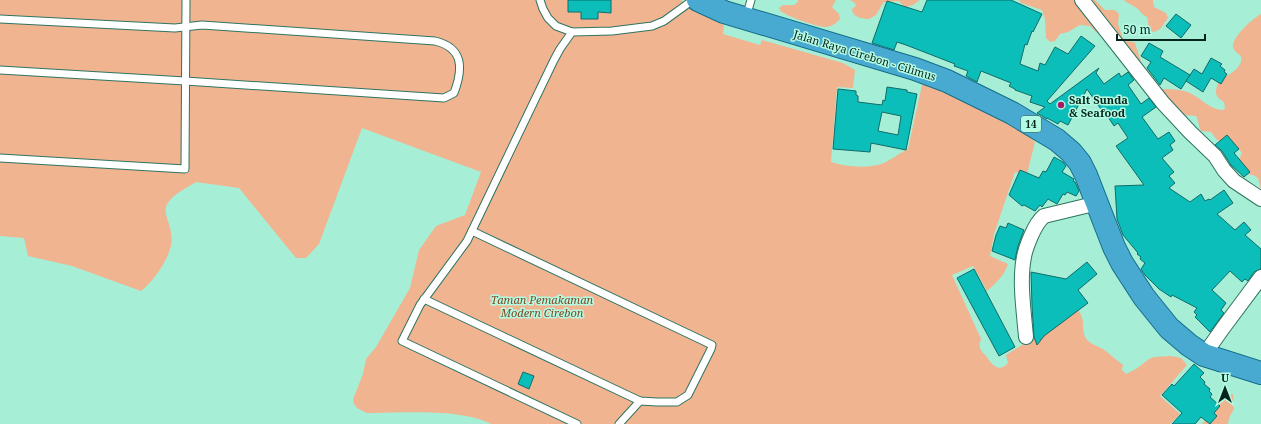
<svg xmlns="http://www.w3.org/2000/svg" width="1261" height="424" viewBox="0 0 1261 424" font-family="'Noto Serif',serif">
<rect width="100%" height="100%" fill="#a7eed6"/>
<g fill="#f0b490">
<path d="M0 0H681L689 7 724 25 723 34 760 45 762 40 843 63 855 70 853 88 837 87 831 162C847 167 868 169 884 163 892 159 900 153 908 149L922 85H928L972 103 1028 135 1035 142 1027 174 1015 172 994 234 990 256 1008 264C1004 276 996 283 987 291L973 266 952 275 981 339C980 342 979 345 980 348 981 351 984 354 986 356 992 364 998 374 1008 363L1006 355 1078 310C1086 321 1081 325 1085 337 1088 343 1097 346 1103 349 1110 354 1116 360 1123 365L1122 370 1126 374 1136 369 1149 359 1154 357 1171 356 1181 358 1187 365 1160 396 1180 414 1170 424H491C462 408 400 413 367 413L357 408 354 404 353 399 363 374 366 359 376 347 410 288 419 250 436 226 465 215 481 172 362 128 319 244 306 258H296L239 188 196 182C187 188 170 195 166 207 164 213 169 222 170 228 172 235 172 243 170 249 166 263 152 283 141 291L72 266 28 256 24 238 0 236Z"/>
<path d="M798 0H836L832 7 839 14 840 19C837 23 832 26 827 27 820 28 789 17 784 13 780 11 781 12 779 8 784 3 788 6 794 5L798 2Z"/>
<path d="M850 0H920L913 5 905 7 899 1 885 2 883 3 876 15 869 19C862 19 852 17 852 9L856 6 855 3Z"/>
<path d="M1019 0H1095L1105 10H1115L1119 14 1118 24 1123 39 1125 41 1133 42 1135 43 1142 65 1115 43 1096 32 1090 26 1080 25 1068 32 1060 34 1055 41 1050 42 1046 38 1045 19 1042 10 1021 3Z"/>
<path d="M1124 0H1153L1154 7 1166 13 1168 18 1160 29 1154 32C1147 31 1149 23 1147 17 1143 15 1142 14 1139 10 1135 6 1128 4 1124 0Z"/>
<path d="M1261 14V190L1258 178 1253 175 1246 174 1238 161 1242 153 1239 149 1217 140 1211 132 1201 131C1198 126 1199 121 1196 116L1186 115 1177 110 1158 89C1167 89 1182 89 1190 93 1201 98 1210 110 1223 110L1225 108 1224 102C1221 100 1218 98 1217 96 1214 91 1218 81 1222 78 1225 76 1228 76 1230 74 1236 70 1243 64 1241 56 1238 54 1234 51 1233 47 1232 37 1253 18 1261 14Z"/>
<path d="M1233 394 1234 409 1229 418 1228 424H1202L1228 395Z"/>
</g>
<g fill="#0cbeb9" stroke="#116b68" fill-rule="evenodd">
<path d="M568 0H611V13L598 12V19H581V12H568Z"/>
<path d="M927 0H1011L1042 14 1033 32 1032 31 1027 45 1025 44 1020 64 1038 71 1040 63 1045 65 1055 47 1068 54 1081 36 1095 46 1047 101 1050 104 1099 68 1096 73 1104 84 1119 73 1121 77 1128 72 1134 80 1128 85 1141 104 1149 98 1156 107 1142 117 1158 139 1169 132 1175 141 1170 145 1173 150 1162 158 1174 172 1169 176 1175 183 1169 188 1190 202 1201 194 1205 201 1209 199 1210 200 1224 190 1233 203 1217 214 1235 230 1244 222 1251 230 1245 235 1261 249V269L1254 272 1248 281 1245 279 1242 282 1230 271 1212 290 1226 303 1221 310 1224 313 1210 332 1195 317 1197 315 1194 312 1197 308 1172 295 1171 297 1159 289 1145 275 1141 269 1145 263 1140 259 1141 257 1137 254 1138 253 1123 235 1117 219 1115 186 1144 185 1116 146 1128 138 1118 123 1114 126 1108 117 1107 118 1087 89 1068 125 1060 121 1058 124 1047 118V119L1037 113 1045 107 1030 102 1032 96 1015 90V89L1009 86 1011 83 981 71 977 82 966 76 968 71 954 66 955 64 906 45 897 42 894 50 872 43 887 1 922 12Z"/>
<path d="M1176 14 1191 25 1181 38 1166 26Z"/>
<path d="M1149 43 1163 51 1160 57 1190 75 1181 89 1164 78 1160 85 1147 68 1151 62 1141 56Z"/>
<path d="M1211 58 1222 64 1220 66 1225 70 1224 72 1227 74 1221 84 1211 78 1203 92 1186 81 1194 69 1202 74Z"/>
<path d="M887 87 907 90V92L917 94 906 150 871 143 870 152 833 149 838 89 856 91V95L858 96V102L882 105 883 100 885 101ZM882 112 901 116 898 135 878 131Z"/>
<path d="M1227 135 1239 149 1234 153 1250 172 1244 177 1231 165 1222 151 1215 145Z"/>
<path d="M1054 157 1063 162 1066 166 1062 172 1074 179 1073 181 1075 182 1079 191 1076 196 1067 192 1065 195 1063 194 1057 204 1048 199 1042 207 1040 205 1035 211 1024 205 1022 206 1009 195 1020 170 1039 178 1043 171 1046 172Z"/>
<path d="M1008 223 1024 230 1018 246 1015 260 992 251 996 235 1000 226 1006 228Z"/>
<path d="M1087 262 1097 274 1078 290 1088 303 1044 336 1037 345 1034 337 1032 306 1031 272 1066 279Z"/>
<path d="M974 269 1015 347 999 356 957 278Z"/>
<path d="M1194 364 1204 373 1200 377 1205 382 1204 384 1210 389 1209 391 1212 394 1210 397 1220 406 1214 413 1217 416 1210 424 1201 417 1195 424H1172L1182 413 1162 395 1172 384 1174 386Z"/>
<path d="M523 372 534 376 529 389 518 384Z"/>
</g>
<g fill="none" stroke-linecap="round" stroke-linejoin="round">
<g stroke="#2e7461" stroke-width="9">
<g id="service">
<path d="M540 0 543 9 548 18 556 26 572 32 612 31 652 26 664 21 693 0"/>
<path d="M746 17 751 0"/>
<path d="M0 19 175 28 202 25 435 41C464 48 463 69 454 93L444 98 185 81 0 70"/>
<path d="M572 32 560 49 554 60 467 241 420 305 402 341 577 424"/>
<path d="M0 158 185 169 186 0"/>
<path d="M424 299 640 401 657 402H677L688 395 711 349 712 345 472 231"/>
<path d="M619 424 640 401"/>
</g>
</g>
<g stroke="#2e7461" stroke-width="16">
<g id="minor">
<path d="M1082 0 1163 103 1190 132 1215 156 1224 170 1234 181 1261 199"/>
<path d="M1026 337C1024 312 1019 281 1024 257 1025 250 1028 243 1031 236 1034 229 1038 221 1044 216L1098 203"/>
<path d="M1204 355 1223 328 1261 277"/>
</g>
</g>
<g stroke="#146d89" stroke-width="24">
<path id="trunk" d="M698 0 724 12 915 69 947 81 1012 113 1057 140 1071 152 1080 163 1086 175 1114 247 1122 263 1144 297 1169 328 1189 345 1204 355 1261 373"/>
</g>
<use href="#service" stroke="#fff" stroke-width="7"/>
<use href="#minor" stroke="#fff" stroke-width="14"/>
<use href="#trunk" stroke="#48aad0" stroke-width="22"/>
</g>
<circle fill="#a21c68" stroke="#b4fbe4" stroke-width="1.5" cx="1061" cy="105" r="4"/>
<g text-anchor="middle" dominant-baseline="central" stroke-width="3" stroke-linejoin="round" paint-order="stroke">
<rect fill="#b4fbe4" stroke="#3a6458" stroke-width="1" x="1021" y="116" width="20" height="16" rx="3"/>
<g font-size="10" font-weight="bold" fill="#06241c">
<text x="1031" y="124">14</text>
</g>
<g font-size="11" fill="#06241c" stroke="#b4fbe4">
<text transform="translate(865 55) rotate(17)">Jalan Raya Cirebon - Cilimus</text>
</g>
<g font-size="11" font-weight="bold" fill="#06241c" stroke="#b4fbe4" text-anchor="start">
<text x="1069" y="99">Salt Sunda<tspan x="1069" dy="13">&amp; Seafood</tspan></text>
</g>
<g font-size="11" font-style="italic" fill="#7f4722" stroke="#b4fbe4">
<text x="542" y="299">Taman Pemakaman<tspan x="542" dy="13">Modern Cirebon</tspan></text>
</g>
</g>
<g transform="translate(1225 388)" stroke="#b4fbe4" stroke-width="3" paint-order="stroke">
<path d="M0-3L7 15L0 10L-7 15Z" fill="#06241c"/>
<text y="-6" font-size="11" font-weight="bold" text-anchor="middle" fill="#06241c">U</text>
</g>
<path d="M1117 34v6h88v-6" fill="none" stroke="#06241c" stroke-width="2"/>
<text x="1123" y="34" font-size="12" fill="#06241c" stroke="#b4fbe4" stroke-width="3" paint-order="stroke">50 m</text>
</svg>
